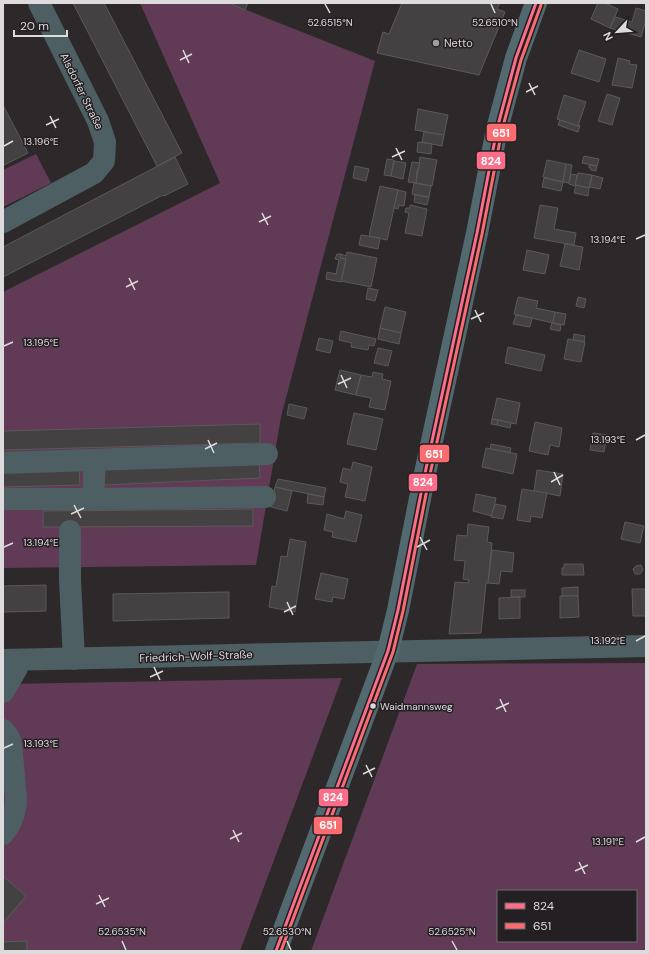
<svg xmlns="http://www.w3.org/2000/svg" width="649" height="954" viewBox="0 0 649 954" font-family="'DM Sans',sans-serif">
<rect width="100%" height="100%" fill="#2d292b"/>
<g fill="#613a55" fill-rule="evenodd">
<path d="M140 3H229L375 61 281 417 256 565 3 568V292L220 183Z"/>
<path d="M36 154 51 183 3 207V170Z"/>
<path d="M646 663V951H311L417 664ZM498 891H636V941H498Z"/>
<path d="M342 678 240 951H3V684Z"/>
</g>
<g fill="#444142" stroke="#5c595a">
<path d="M73 3H104L182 153 157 166Z"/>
<path d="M229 3H248L245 10Z"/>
<path d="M402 3H500L497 9 505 12 479 75 377 53 383 32 389 34Z"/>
<path d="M598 3H605L618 9 610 28 591 19Z"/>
<path d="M636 8 646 11V20L641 37 610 28 615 17 632 22Z"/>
<path d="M579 50 606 59 599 82 571 73Z"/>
<path d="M618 58 630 61 629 64 637 65 632 88 612 85Z"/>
<path d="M607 94 620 98 612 125 598 121Z"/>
<path d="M564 95 586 102 578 126 557 119Z"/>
<path d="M3 105 28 153 4 165 3 164Z"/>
<path d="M418 109 448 115 444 135 415 130Z"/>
<path d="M560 120 578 126 580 125 578 132 558 125Z"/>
<path d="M424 132 444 135 442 146 422 142Z"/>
<path d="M418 142 432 144 431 154 417 152Z"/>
<path d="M584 156 599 159 597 166 582 163Z"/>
<path d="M175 157 188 184 164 196 163 195 3 277V247Z"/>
<path d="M420 157 437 160 432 186 416 183Z"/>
<path d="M387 159 394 160 391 176 384 175Z"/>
<path d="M547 160 566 164 563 182 543 177Z"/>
<path d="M394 161 406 163 403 179 391 176Z"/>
<path d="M412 162 420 163 418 170H417L416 183 408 182Z"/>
<path d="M566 164 572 165 569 183 563 182Z"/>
<path d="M589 165 597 166 596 171 591 170V168H589Z"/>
<path d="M355 166 369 169 366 181 353 178Z"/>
<path d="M578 173 592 175 589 188 575 185Z"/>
<path d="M571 174 577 175 575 186 569 184Z"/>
<path d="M592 175 603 178 600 189 590 187Z"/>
<path d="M544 178 563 182 561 191 542 187Z"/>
<path d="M414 183 431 186 429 197 412 194Z"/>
<path d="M576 185 589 188 588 196 574 193Z"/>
<path d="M380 186 398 190 387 240 369 236Z"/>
<path d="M398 190 406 192 404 206 399 205 398 209 394 208Z"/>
<path d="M415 195 429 197 427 205 414 202Z"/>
<path d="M410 205 427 209 422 236 405 233 409 213 405 212 406 208H410Z"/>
<path d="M540 205 558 208 554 229 576 233 574 245 534 238Z"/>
<path d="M361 235 380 238 378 249 359 245Z"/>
<path d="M565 244 583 247 579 270 560 266Z"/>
<path d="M527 250 549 255 545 274 523 270Z"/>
<path d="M347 252 377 258 371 287 341 281 346 259 340 258 341 254 346 256Z"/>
<path d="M337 254H341L340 258 346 259 341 282 326 279 327 272 336 274 339 260 335 259Z"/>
<path d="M368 288 378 290 375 301 366 299Z"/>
<path d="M518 297 538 301 536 308 555 312 553 323 514 314Z"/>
<path d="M578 297 586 299 584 308 576 306Z"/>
<path d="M385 307 406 312 401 333 380 328Z"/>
<path d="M555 312 566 314 564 325 553 323Z"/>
<path d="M516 315 532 318 530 327 513 324Z"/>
<path d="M552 323 561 325 560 331 550 329Z"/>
<path d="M380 328 401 333 399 344 378 339Z"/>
<path d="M341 331 376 339 374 346 369 345 368 350 351 347 352 343 339 340Z"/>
<path d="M574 334 585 336 584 342 573 340Z"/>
<path d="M319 338 333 341 330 353 316 350Z"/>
<path d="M568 339 585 342 581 362 564 359Z"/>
<path d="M508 347 545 355 541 371 505 363Z"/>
<path d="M378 348 392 351 388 366 374 363Z"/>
<path d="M340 370 361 375 356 395 335 390Z"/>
<path d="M373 372 383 374 382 379 391 381 385 410 369 407 371 398 356 395 361 375 372 377Z"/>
<path d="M497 398 520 403 516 424 492 419Z"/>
<path d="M289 404 307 408 304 419 287 415Z"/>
<path d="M354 413 383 419 376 450 347 444Z"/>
<path d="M492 419 498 420 497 425 491 424Z"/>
<path d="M498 420 511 423 510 428 497 425Z"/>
<path d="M535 422 562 428 559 447 550 445 548 455 529 451Z"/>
<path d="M260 424V443L3 450V431Z"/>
<path d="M593 433 607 435 604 452 590 450Z"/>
<path d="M491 444 511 448 510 453 490 449Z"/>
<path d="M486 448 517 454 513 474 482 467Z"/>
<path d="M259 462 260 478 104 485 103 469Z"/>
<path d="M353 462 372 467 365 501 345 497 348 484 340 482 343 468 351 470Z"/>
<path d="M79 469 80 485 3 487V471Z"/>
<path d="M537 470 563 474 560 496 534 491Z"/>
<path d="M278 479 326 488 324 497 275 487Z"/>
<path d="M275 487 292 491 287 511 271 507Z"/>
<path d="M522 489 547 493 542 518 531 516 530 522 517 520Z"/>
<path d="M308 494 324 497 323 505 307 503Z"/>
<path d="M476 494 496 498 492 516 473 511Z"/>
<path d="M495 504 506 506 503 519 491 517Z"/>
<path d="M253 509V526L43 527V511Z"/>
<path d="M346 511 362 515 356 542 332 537 333 532 324 530 327 514 344 519Z"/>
<path d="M625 522 644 526 640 543 621 539Z"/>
<path d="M468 524 489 527 487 542 492 543 488 583H486L481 633 449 634 455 582 468 583 469 580 463 579 465 561 454 560 457 535 467 536Z"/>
<path d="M290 539 306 542 295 612 269 607 272 586 276 587 281 556 287 557Z"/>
<path d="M492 550 514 553 512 572 501 571 499 584 488 583Z"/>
<path d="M564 564H583L584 575H562V568H564Z"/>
<path d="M641 565 643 570 640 574H635L633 569 636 566Z"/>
<path d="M321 573 348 579 344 599 333 597 332 602 315 599Z"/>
<path d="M46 585V611L3 612V586Z"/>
<path d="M578 587V596H562V588Z"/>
<path d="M632 589H646V616H633Z"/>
<rect x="511" y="590" width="14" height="7"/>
<path d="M229 592V618L113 621V594Z"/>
<path d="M560 596H578L579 617 560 618Z"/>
<path d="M520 597V618L499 619V598Z"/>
<path d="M3 876 26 896 4 922 3 921Z"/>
<path d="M27 941V951H3V942Z"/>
</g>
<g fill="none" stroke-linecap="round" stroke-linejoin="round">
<g stroke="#4d5f62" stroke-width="22">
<path d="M3 222 94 173 104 161 105 142 98 121 39 3"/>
<path d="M3 463 267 454"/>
<path d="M3 499H93L265 497"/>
<path d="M93 499 95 460"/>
<path d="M70 531V580L74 659"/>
<path d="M3 660 646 646"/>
<path d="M3 692 16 670 20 660"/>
<path d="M3 730 8 736 11 743 16 798C16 812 12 823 3 834"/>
</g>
<path stroke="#526a6f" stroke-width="22" d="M276 951 388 651 398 610 424 478 477 233 497 129 516 58 536 3"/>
<g stroke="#241f22" stroke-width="6">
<path id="bus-1" d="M276 951 388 651 398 610 424 478 477 233 497 129 516 58 536 3"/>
</g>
<g stroke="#241f22" stroke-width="6">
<path id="bus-2" d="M281 951 393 652 403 611 429 479 482 234 502 130 521 60 541 5"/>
</g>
<use href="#bus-1" stroke="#fb6d88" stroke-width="3"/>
<use href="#bus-2" stroke="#fb6c71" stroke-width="3"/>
</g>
<path fill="none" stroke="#dedbdd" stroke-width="1.5" d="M325 4 330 13M491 4 495 13M183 50 189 63M180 60 192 54M529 83 535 95M526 92 538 86M50 116 56 128M46 125 59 119M4 146 13 141M396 148 402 160M392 157 405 151M262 213 268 225M259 222 271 216M636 239 645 235M129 278 135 290M126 287 138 281M475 310 481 322M471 319 484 313M4 346 13 342M341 375 347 388M338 384 351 378M208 440 214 453M636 440 645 435M205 449 217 443M554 472 560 485M551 482 563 475M74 505 81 518M71 514 84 508M420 537 427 550M4 547 13 543M417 547 430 540M287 602 293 615M284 612 296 606M636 641 645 636M154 667 160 680M150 677 163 671M500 699 506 712M496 709 509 703M4 748 13 744M366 765 372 777M363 774 375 768M233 830 239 842M230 839 242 833M636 842 645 837M579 862 585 874M575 871 588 865M99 895 105 907M96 904 109 898M122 941 126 950M287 941 291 950M452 941 457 950"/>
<circle fill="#a09d9f" stroke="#241f22" stroke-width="1.5" cx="436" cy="43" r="4"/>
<circle fill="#dedbdd" stroke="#241f22" stroke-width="1.5" cx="373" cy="706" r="3.5"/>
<g text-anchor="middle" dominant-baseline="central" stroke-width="3" stroke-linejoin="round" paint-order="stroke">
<g font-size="10" fill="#dedbdd" stroke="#241f22" text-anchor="start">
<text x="380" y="706">Waidmannsweg</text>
</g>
<g font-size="11" fill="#dedbdd" stroke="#241f22" text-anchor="start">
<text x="444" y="43">Netto</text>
</g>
<g font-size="11" fill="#dedbdd" stroke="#241f22">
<text transform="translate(82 91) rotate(64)">Alsdorfer Straße</text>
<text transform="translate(196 656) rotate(-2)">Friedrich-Wolf-Straße</text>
</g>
</g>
<g font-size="10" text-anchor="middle" fill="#dedbdd" stroke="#241f22" stroke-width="3" stroke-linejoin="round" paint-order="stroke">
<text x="330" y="26">52.6515°N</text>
<text x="495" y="26">52.6510°N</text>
<text x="41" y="145">13.196°E</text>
<text x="608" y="243">13.194°E</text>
<text x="41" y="346">13.195°E</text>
<text x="608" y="443">13.193°E</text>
<text x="41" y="546">13.194°E</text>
<text x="608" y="644">13.192°E</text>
<text x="41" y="747">13.193°E</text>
<text x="608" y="845">13.191°E</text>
<text x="122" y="935">52.6535°N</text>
<text x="287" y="935">52.6530°N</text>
<text x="452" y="935">52.6525°N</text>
</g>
<g stroke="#241f22" stroke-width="1.5">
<rect x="486" y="123" width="31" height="19" rx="4" fill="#fb6c71"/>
<rect x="476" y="151" width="30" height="19" rx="4" fill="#fb6d88"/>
<rect x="419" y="444" width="31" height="19" rx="4" fill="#fb6c71"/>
<rect x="408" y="473" width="30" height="19" rx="4" fill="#fb6d88"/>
<rect x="318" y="788" width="31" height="19" rx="4" fill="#fb6d88"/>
<rect x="313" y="816" width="30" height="19" rx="4" fill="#fb6c71"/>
</g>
<g font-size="11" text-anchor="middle" font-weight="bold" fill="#fff">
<text x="501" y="137">651</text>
<text x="491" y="165">824</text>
<text x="434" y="458">651</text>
<text x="423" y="486">824</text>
<text x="333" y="801">824</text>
<text x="328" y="829">651</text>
</g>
<rect width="649" height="954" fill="none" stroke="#dedbdd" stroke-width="8"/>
<rect x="497" y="890" width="140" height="52" fill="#241f22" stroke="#6e6a6d"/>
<rect x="505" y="903" width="20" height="6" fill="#fb6d88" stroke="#6e6a6d"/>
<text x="533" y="910" font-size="12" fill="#dedbdd">824</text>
<rect x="505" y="923" width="20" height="6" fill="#fb6c71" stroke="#6e6a6d"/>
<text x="533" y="930" font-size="12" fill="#dedbdd">651</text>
<g transform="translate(617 32) rotate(244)" stroke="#241f22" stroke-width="3" paint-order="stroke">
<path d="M0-3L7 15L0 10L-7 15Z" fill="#dedbdd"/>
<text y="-6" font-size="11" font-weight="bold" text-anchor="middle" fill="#dedbdd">N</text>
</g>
<path d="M14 30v6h53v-6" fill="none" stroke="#dedbdd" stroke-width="2"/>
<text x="20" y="30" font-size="12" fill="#dedbdd" stroke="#241f22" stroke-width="3" paint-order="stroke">20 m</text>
</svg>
